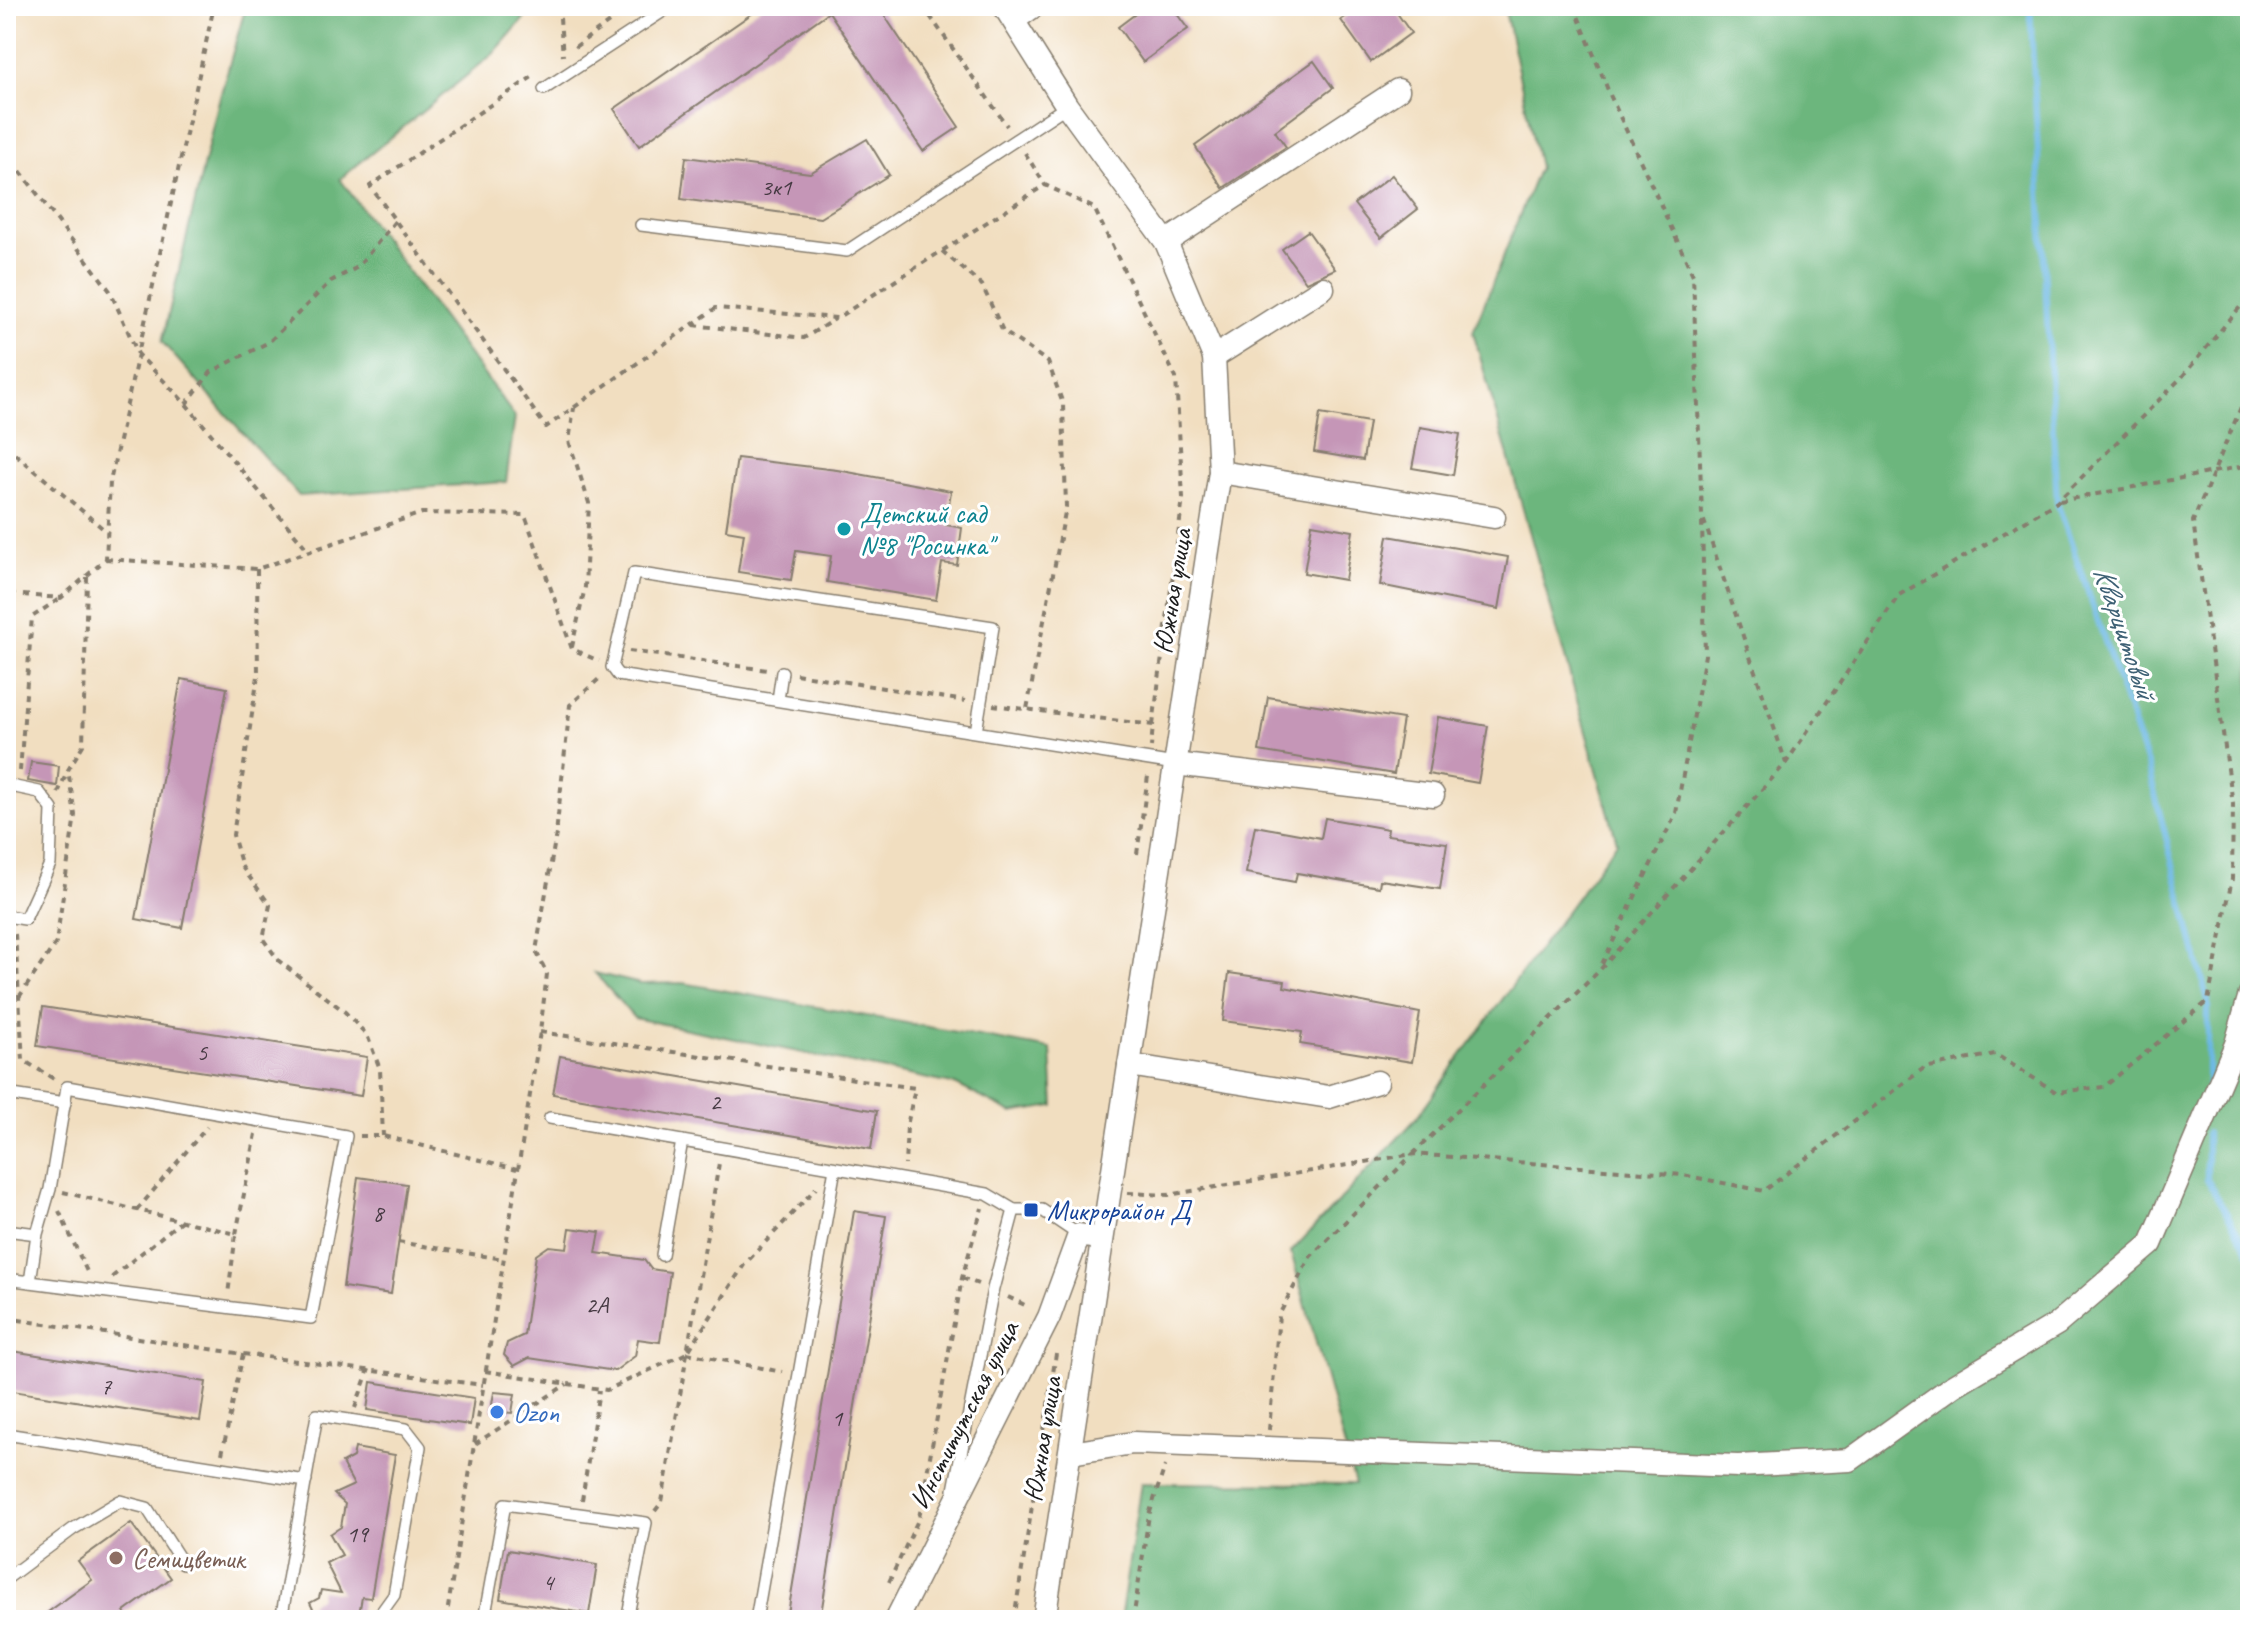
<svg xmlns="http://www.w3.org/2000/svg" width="2256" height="1626" viewBox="0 0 2256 1626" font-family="Caveat,sans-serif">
<rect width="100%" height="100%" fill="#fff"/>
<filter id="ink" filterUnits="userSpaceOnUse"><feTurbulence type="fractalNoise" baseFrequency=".0125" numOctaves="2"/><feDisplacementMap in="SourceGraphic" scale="16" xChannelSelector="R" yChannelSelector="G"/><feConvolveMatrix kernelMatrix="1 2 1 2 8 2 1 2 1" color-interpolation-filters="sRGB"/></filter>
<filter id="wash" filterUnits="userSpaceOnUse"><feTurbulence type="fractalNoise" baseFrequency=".006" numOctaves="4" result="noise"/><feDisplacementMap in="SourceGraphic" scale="32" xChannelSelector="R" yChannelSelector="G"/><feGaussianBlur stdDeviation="1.8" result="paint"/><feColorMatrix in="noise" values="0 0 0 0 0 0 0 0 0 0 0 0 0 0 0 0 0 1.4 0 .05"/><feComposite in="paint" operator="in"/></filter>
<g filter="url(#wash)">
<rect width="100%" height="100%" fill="#f1dec0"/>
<g fill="#6cb67d" stroke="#44694c" stroke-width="2">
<path d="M246 6H535L493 54 340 179 515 417 506 482 299 496 162 342 218 104Z"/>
<path d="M1504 6H2250V1620H1120L1141 1483 1355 1484 1291 1252 1413 1122 1617 842 1473 332 1539 167Z"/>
<path d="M595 973 641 984 683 983 1051 1049 1054 1106 1012 1113 957 1085 634 1018Z"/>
</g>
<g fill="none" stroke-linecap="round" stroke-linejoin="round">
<g stroke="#68b6e2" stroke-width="6">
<path d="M2030 6 2057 502 2148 767 2208 1001V1090"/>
<path d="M2207 1133V1179L2250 1254"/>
</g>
</g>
<g id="blocks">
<g fill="#c596b7">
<path d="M763 6H878L959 127 923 151 829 12 639 146 614 109Z"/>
<path d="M1146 6H1171L1188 29 1143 62 1118 27Z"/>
<path d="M1361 6H1392L1411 33 1371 62 1341 20Z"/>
<path d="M1314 61 1333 88 1275 131 1286 147 1223 188 1195 146Z"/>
<path d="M867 139 889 175 820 218 681 199 686 157 810 173Z"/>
<path d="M1392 175 1418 209 1381 238 1354 204Z"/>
<path d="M1308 231 1335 269 1306 282 1282 249Z"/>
<path d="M1320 414 1369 422 1363 460 1314 452Z"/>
<path d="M1420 427 1460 434 1453 475 1412 468Z"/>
<path d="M737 458 837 470 951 491 946 525 962 528 957 565 942 563 936 600 827 582 831 556 796 551 791 580 738 572 744 533 726 530Z"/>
<path d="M1312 524 1353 531 1345 580 1304 573Z"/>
<path d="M1388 536 1508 557 1499 609 1380 585Z"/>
<path d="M181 679 227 688 182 928 136 919Z"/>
<path d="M1268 697 1403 719 1394 774 1259 751Z"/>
<path d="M1438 717 1488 726 1478 783 1428 774Z"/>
<path d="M31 762 59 766 57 786 28 781Z"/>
<path d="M1325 818 1388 829 1387 835 1447 843 1440 889 1380 880 1379 887 1297 873 1295 882 1246 873 1255 826 1321 838Z"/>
<path d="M1229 973 1285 981 1284 987 1420 1013 1412 1062 1300 1044 1302 1032 1223 1021Z"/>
<path d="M43 1007 367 1057 361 1096 37 1046Z"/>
<path d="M560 1056 877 1111 871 1149 553 1094Z"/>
<path d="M358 1177 407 1184 391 1294 343 1287Z"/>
<path d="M854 1211 886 1216 820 1620H787Z"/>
<path d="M570 1228 600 1232 596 1253 644 1260 651 1269 670 1272 660 1342 638 1339 635 1356 615 1371 529 1358 514 1366 504 1355 507 1343 524 1335 536 1255 549 1246 567 1248Z"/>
<path d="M6 1350 206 1382 200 1421 6 1390Z"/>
<path d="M371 1382 474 1398 470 1425 367 1410Z"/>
<path d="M494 1392 515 1394 512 1413 491 1411Z"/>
<path d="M355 1448 395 1455 371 1598 362 1597 358 1620H318L310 1603 319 1598 321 1590 341 1593 326 1563 342 1555 330 1534 341 1527 345 1504 334 1494 354 1485 342 1463 353 1457Z"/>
<path d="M131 1523 171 1578 124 1612 130 1620H37L92 1580 78 1561Z"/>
<path d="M508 1550 597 1565 589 1614 500 1599Z"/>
</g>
</g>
</g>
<g filter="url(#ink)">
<use href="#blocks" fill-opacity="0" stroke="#867d6e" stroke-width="2"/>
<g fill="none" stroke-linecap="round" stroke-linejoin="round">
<g stroke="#867d6e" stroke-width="14">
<g id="lane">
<path d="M544 89 671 6"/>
<path d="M641 225 847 251 1067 106"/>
<path d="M6 594 9 595 6 609"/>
<path d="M778 700 782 672"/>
<path d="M976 732 993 627 634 573 612 667 618 675 1150 760 1175 764"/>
<path d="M6 785 39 792 52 809 50 864 25 919 6 916"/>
<path d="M6 1094 65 1103"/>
<path d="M550 1118 987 1194 1014 1210"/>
<path d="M6 1230 37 1234 30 1282 311 1318 346 1136 67 1087 50 1189 37 1234"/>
<path d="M662 1255 682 1141"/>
<path d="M6 1279 30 1282"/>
<path d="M6 1434 306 1481"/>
<path d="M954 1490 993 1289 1014 1210H1042L1079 1235"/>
<path d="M6 1579 73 1529 120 1501 147 1508 183 1564"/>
<path d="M281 1620 317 1415 406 1429 420 1447 394 1595 376 1620"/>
<path d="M484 1620 505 1504 646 1523 627 1620"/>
<path d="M756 1620 835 1168"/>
</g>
</g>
<g stroke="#867d6e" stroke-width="25">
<g id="street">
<path d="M1004 6 1067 106 1166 242 1214 357 1220 472 1044 1620"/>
<path d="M1014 20 1034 6"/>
<path d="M1166 242 1398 90"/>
<path d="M1214 357 1323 288"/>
<path d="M1220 472 1494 517"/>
<path d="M1175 764 1433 795"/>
<path d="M1129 1065 1329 1097 1377 1082"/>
<path d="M1071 1453 1133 1443 1738 1466 1850 1460 1953 1386 2057 1324 2151 1244 2236 1044 2250 994"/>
<path d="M896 1620 1049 1317 1079 1235 1102 1239"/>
</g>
</g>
<g stroke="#867d6e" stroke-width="4" stroke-dasharray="6 6" stroke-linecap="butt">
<path d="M559 6 563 56"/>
<path d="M923 6 1007 126"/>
<path d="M1574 6 1610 95 1693 275 1702 515 1786 763"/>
<path d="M2246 6 2250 21"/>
<path d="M575 47 631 6"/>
<path d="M532 77 370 186 546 427 716 308 837 318 1045 185"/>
<path d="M2250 82V87"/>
<path d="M6 152 110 291 138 354 186 404 308 550"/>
<path d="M1025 153 1045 185 1094 208 1176 378 1183 498 1153 725"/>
<path d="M942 251 982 285 1003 331 1048 362 1063 404 1066 507 1027 709"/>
<path d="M694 325 804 338 835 319"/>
<path d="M186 404 211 372 269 342 331 281 358 267 396 220"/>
<path d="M6 446 107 532"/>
<path d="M2060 501 2250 465"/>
<path d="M106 559 257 569 422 513 525 515 572 649 599 661"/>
<path d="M257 569 258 676 233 835 242 867 270 905 263 939 279 961 345 1012 367 1035 380 1069 383 1136"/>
<path d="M23 595 61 598 106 559 110 482 214 6"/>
<path d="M572 647 585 587 589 503 569 441 574 408"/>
<path d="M629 651 767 670"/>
<path d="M796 674 965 701"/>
<path d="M993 705 1153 725 1151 747"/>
<path d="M20 771 32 617 59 599"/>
<path d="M58 793 67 772"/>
<path d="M1137 854 1148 776"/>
<path d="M15 934 23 1060 54 1079"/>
<path d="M1602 964 1676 813 1705 655 1702 521"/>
<path d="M19 997 56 943 75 815 68 770 83 745 87 577"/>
<path d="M540 1032 915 1088 907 1126 905 1165"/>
<path d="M360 1136H383L517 1169"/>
<path d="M63 1192 236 1234 228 1294"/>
<path d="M1128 1193 1168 1195 1413 1154 1598 972 1786 763 1899 595 2057 502 2182 377 2250 295"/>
<path d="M137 1210 207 1127"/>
<path d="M59 1211 89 1276"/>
<path d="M236 1234 256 1134"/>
<path d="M398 1242 503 1259"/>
<path d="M112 1277 181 1221"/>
<path d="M962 1278 978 1284"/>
<path d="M1008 1297 1029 1307"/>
<path d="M6 1318 243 1354 483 1385"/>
<path d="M687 1353 782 1372"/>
<path d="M485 1371 607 1390 687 1353 744 1265 816 1188"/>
<path d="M355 1408 369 1369"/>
<path d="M1269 1430 1279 1315 1310 1257 1413 1154 1683 1175 1764 1191 1924 1068 1995 1054 2056 1092 2104 1087 2208 1001 2232 879 2233 804 2193 521 2244 400 2250 364"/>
<path d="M475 1444 567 1384"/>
<path d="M222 1454 243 1354"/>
<path d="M582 1500 599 1390"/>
<path d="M655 1511 662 1502 719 1163"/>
<path d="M889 1582 919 1518 962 1278 982 1208"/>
<path d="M446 1620 540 1032 547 974 536 951 556 834 570 705 601 677"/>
<path d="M870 1620 875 1611"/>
<path d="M1014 1620 1056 1354"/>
<path d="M1133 1620 1149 1515 1165 1466"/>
</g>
<use href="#lane" stroke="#fff" stroke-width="11"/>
<use href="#street" stroke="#fff" stroke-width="22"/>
</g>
</g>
<circle fill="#0f9aa8" stroke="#fff" stroke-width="3" cx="844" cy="529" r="8"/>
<rect fill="#1a4fb4" stroke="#fff" stroke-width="3" x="1023" y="1202" width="16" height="16" rx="4"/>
<circle fill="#3f7fe0" stroke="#fff" stroke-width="3" cx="497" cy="1412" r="8"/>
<circle fill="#8d6e63" stroke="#fff" stroke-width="3" cx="116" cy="1558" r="8"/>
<g text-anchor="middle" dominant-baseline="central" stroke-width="6" stroke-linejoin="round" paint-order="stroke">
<g font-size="24" fill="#463a43">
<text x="776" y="187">3к1</text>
<text x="202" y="1052">5</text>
<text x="715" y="1102">2</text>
<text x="378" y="1213">8</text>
<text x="597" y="1305">2А</text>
<text x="106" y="1386">7</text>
<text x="837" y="1418">1</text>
<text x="357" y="1534">19</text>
<text x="548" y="1582">4</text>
</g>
<g font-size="28" fill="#0d838f" stroke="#fff" text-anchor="start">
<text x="860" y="513">Детский сад<tspan x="860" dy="32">№8 "Росинка"</tspan></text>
</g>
<g font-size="28" fill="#1c1c1c" stroke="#fff">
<text transform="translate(1172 591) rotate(-81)">Южная улица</text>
<text transform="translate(964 1415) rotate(-63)">Институтская улица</text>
<text transform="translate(1042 1439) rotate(-81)">Южная улица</text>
</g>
<g font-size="28" fill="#164399" stroke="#fff" text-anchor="start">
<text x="1047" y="1210">Микрорайон Д</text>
</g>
<g font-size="28" fill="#366cbe" stroke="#fff" text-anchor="start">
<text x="513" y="1412">Ozon</text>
</g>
<g font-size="28" fill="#785e54" stroke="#fff" text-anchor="start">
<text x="132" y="1558">Семицветик</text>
</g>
<g font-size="30" font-style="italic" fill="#3e6175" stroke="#fff">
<text transform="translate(2125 632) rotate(71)">Кварцитовый</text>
</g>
</g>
<rect width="2256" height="1626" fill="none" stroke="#fff" stroke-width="32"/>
</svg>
